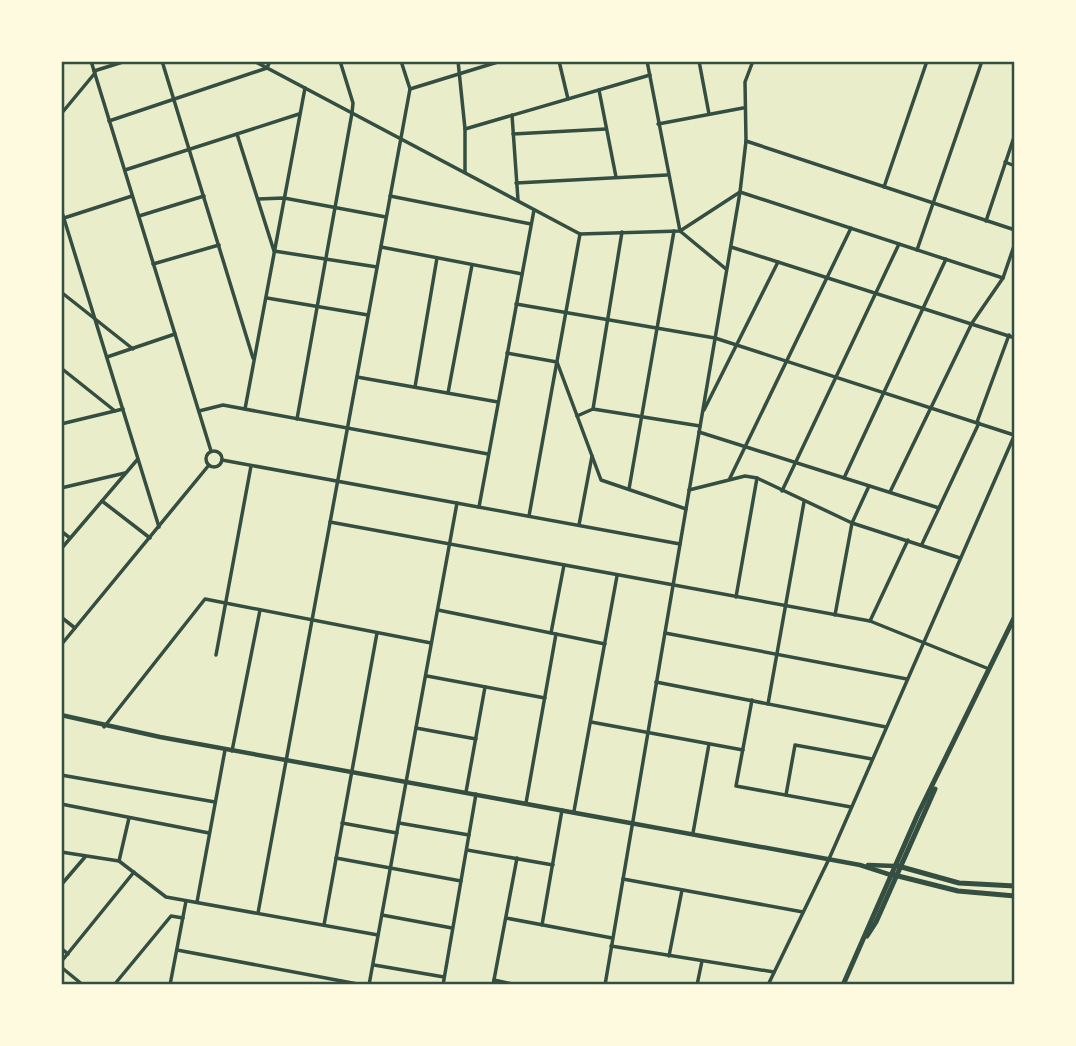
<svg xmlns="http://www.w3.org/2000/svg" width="1076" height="1046" viewBox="0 0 1076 1046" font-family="Lora,serif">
<rect width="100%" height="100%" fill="#e9edc9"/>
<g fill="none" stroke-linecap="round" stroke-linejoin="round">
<g stroke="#344e41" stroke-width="3.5">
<path d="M91 61 211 451"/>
<path d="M162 61 253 358"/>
<path d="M254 61 580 234 680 231 740 192"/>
<path d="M458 61 465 129V172"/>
<path d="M559 61 568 99"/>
<path d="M647 61 680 231 726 269"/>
<path d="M699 61 709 114"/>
<path d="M94 71 126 61"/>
<path d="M410 89 501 61"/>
<path d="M599 90 616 177"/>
<path d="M61 114 95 73"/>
<path d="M512 115 518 200"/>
<path d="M109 121 267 68 270 61"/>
<path d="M658 124 743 108"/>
<path d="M465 129 650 75"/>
<path d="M237 134 274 251 377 267"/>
<path d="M513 134 606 129"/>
<path d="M746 141 1015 230"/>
<path d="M1005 162 1015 166"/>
<path d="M125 170 299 114"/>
<path d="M516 183 667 175"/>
<path d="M884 187 927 61"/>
<path d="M740 192 1003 278"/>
<path d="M390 196 531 224"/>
<path d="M258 199 284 198 386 217"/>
<path d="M61 209 159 527"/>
<path d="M139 216 204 196"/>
<path d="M64 218 132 196"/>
<path d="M986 221 1015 134"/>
<path d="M381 247 522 274"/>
<path d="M731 247 1015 338"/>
<path d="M917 250 982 61"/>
<path d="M153 264 219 245"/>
<path d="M61 292 133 349"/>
<path d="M267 298 368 315"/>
<path d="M516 304 715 338 1014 435"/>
<path d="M507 353 557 362 601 480 686 509"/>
<path d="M107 357 175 334"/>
<path d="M61 368 115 411"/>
<path d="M357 377 498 402"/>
<path d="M415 387 437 258"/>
<path d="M448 393 472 265"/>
<path d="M245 409 305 88"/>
<path d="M593 409 622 232"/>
<path d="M704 410 778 262"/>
<path d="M199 411 223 405 488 454"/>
<path d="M577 416 593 409 700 426"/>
<path d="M297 419 352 113 353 103 340 61"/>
<path d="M977 422 1009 335"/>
<path d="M61 424 123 409"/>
<path d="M699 432 939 508"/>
<circle cx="214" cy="459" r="8"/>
<path d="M222 460 680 544"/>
<path d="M730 478 851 228"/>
<path d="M844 478 946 259"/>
<path d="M61 488 125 473"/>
<path d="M629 489 674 231"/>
<path d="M689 490 745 476 757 478 852 523 960 558"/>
<path d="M782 491 899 244"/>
<path d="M890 492 972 323 1003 278 1015 243"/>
<path d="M102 501 150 538"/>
<path d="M479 507 534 210"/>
<path d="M529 516 580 234"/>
<path d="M330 522 870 621 989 669"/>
<path d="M579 525 592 456"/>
<path d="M61 531 70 538"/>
<path d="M922 544 979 423"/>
<path d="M61 549 137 460"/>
<path d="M736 597 757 478"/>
<path d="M438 610 605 644"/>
<path d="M835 615 852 523 869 486"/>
<path d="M61 617 75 628"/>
<path d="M870 621 908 540"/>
<path d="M551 633 564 565"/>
<path d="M665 633 907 679"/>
<path d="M61 645 209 465"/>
<path d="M216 655 251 466"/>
<path d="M427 676 545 698"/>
<path d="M656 682 886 727"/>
<path d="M752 700 736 786 851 807"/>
<path d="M768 704 804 502"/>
<path d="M591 722 743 750"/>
<path d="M104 727 205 599 431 643"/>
<path d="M416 728 476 739"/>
<path d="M232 751 260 610"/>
<path d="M61 775 215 802"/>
<path d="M466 792 485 687"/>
<path d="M786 795 795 745 872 759"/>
<path d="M526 803 556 634"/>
<path d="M61 804 209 833"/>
<path d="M574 811 617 576"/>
<path d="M342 823 397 833"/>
<path d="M399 823 469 835"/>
<path d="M693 833 709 744"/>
<path d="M467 850 553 865"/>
<path d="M61 852 119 861 166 897 378 935"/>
<path d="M336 858 461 881"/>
<path d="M119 861 129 818"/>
<path d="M623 879 803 912"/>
<path d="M61 885 85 857"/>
<path d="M197 902 225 750"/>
<path d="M258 913 410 89 401 61"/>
<path d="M382 915 452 928"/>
<path d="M506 918 612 938"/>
<path d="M324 925 377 633"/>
<path d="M542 925 562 810"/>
<path d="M611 946 774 972"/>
<path d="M61 948 68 954"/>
<path d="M177 950 363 985"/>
<path d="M669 956 682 890"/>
<path d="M61 962 134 872"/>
<path d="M374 965 444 977"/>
<path d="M61 967 83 985"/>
<path d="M494 980 517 985"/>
<path d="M114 985 171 916 183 918"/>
<path d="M170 985 186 901"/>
<path d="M369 985 457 503"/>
<path d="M443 985 476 794"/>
<path d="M493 985 517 858"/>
<path d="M605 985 740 192 746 141 745 82 753 61"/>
<path d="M697 985 702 961"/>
<path d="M768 985 829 859 1015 434"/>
</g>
<g stroke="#344e41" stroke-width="4.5">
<path d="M61 715 160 737 860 865 891 875"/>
<path d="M868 865 895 866"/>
</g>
<g stroke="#344e41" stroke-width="5">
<path d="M898 866 959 883 1015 886"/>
<path d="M894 875 958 891 1015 896"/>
</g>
<g stroke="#344e41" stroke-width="5">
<path d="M867 936 876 922 935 789"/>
<path d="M843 985 918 814 1015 616"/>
</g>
</g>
<rect width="1076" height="1046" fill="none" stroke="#fefae0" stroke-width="126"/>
<rect x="63" y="63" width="950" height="920" fill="none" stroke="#344e41" stroke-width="2.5"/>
</svg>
